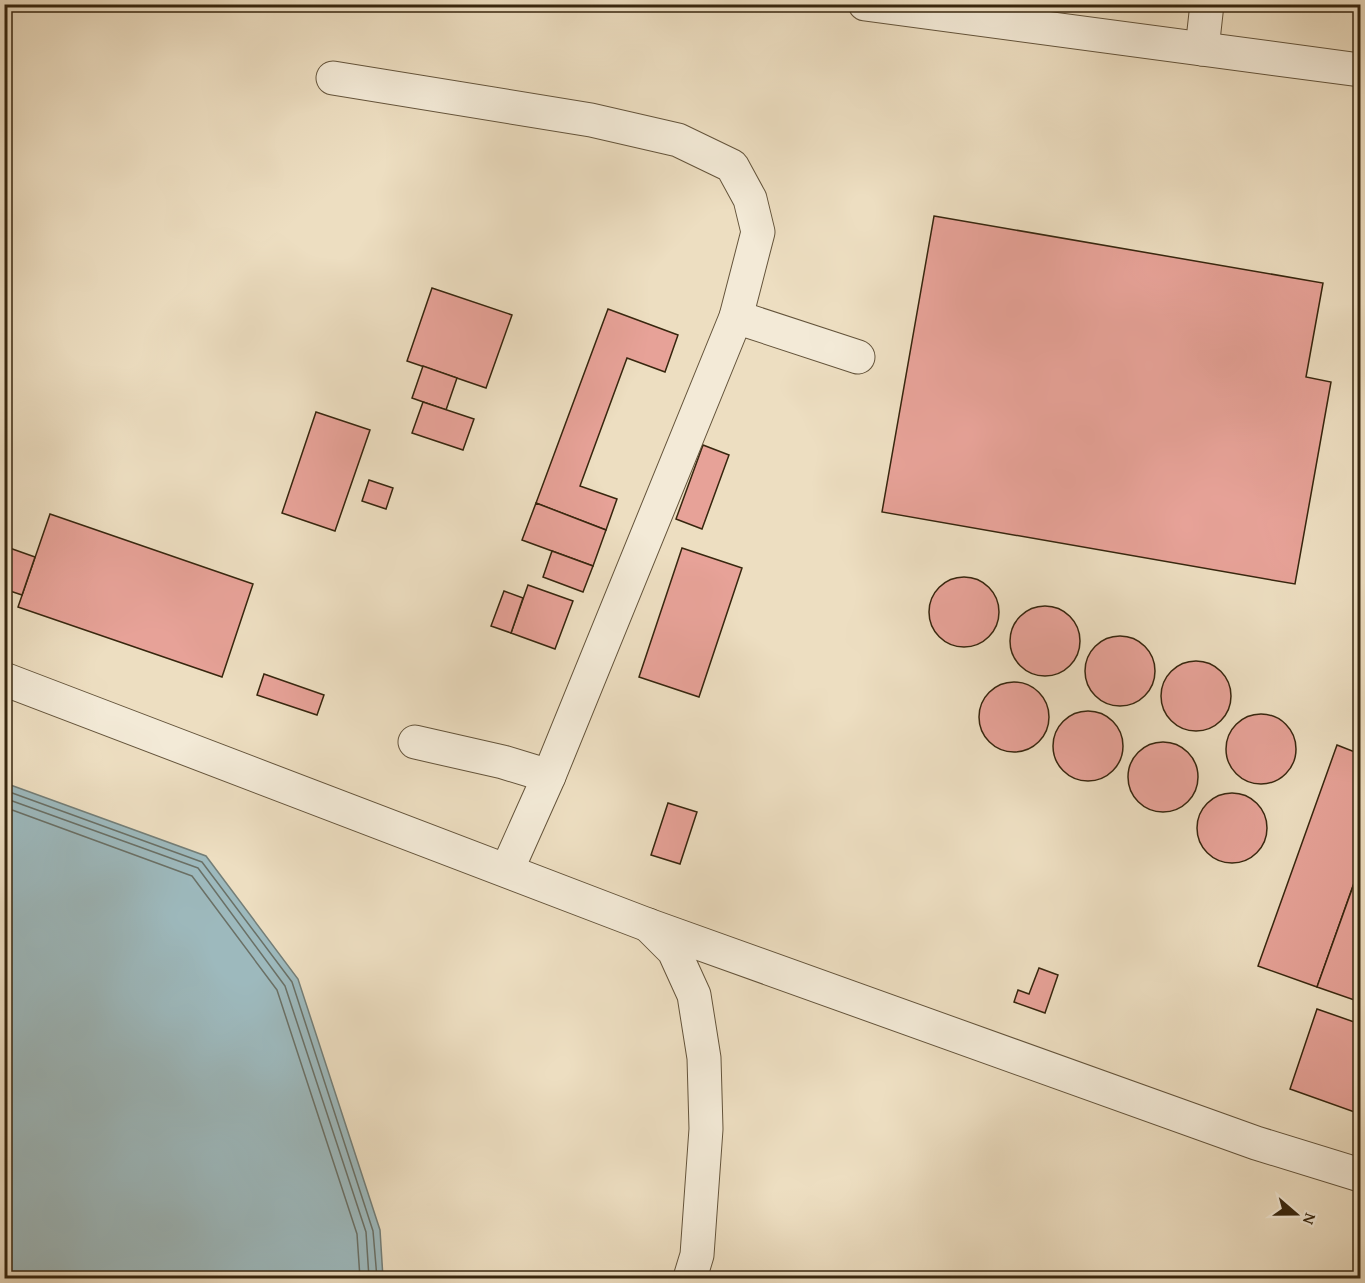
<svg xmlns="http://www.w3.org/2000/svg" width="1365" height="1283" viewBox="0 0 1365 1283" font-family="'Gentium Book Plus',serif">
<rect width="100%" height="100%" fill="#eddec1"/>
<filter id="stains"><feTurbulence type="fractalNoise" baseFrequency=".00333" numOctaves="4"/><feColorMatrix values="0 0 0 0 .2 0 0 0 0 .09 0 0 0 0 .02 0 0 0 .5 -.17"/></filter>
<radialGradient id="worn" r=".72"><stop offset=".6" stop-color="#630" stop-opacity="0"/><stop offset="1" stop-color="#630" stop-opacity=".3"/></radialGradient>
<path fill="#9db9bd" stroke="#747e77" stroke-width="1.5" d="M5 783 206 856 298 979 380 1230 383 1278H5Z"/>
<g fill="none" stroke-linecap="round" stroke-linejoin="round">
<g stroke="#6a7066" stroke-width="1.5">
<path d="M4 790 202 862 292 982 373 1231 377 1278"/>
<path d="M4 798 198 868 285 986 366 1232 369 1278"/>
<path d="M4 807 192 876 277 990 357 1234 360 1278"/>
</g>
</g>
<g fill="#e7a298" stroke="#37260e" stroke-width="1.5">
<path d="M934 216 1323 283 1306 377 1331 382 1295 584 882 512Z"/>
<path d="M432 288 512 315 486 388 407 361Z"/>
<path d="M608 309 678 335 665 372 627 358 580 486 617 499 606 530 536 503Z"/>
<path d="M423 366 457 378 446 410 412 398Z"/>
<path d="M423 402 474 419 463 450 412 433Z"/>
<path d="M316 412 370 430 335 531 282 513Z"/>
<path d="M703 445 729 455 702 529 676 519Z"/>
<path d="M369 480 393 488 386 509 362 501Z"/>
<path d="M536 503 606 530 593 566 522 540Z"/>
<path d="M50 514 253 584 222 677 18 607Z"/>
<path d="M4 546 35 557 22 595 4 589Z"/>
<path d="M682 548 742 568 699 697 639 677Z"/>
<path d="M552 551 593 566 583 592 543 577Z"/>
<circle cx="964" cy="612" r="35"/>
<path d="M528 585 573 601 555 649 511 633Z"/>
<path d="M504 591 523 598 511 633 491 626Z"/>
<circle cx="1045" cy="641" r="35"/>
<circle cx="1120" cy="671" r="35"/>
<circle cx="1196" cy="696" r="35"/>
<path d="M264 674 324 695 317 715 257 695Z"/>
<circle cx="1014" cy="717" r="35"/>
<circle cx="1088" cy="746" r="35"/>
<circle cx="1261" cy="749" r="35"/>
<circle cx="1163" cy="777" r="35"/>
<path d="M1337 745 1360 754V866L1317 987 1258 966Z"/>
<circle cx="1232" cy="828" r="35"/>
<path d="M668 803 697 812 680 864 651 855Z"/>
<path d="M1356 878 1360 880V1002L1317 987Z"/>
<path d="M1039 968 1058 975 1045 1013 1014 1002 1018 990 1029 994Z"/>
<path d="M1317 1009 1360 1024V1114L1290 1089Z"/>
</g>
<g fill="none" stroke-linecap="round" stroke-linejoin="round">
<g stroke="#64543b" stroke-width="35">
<g id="minor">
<path d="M865 4 1360 70"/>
<path d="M1202 49 1207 4"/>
<path d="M333 78 591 120 678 140 732 166 750 199 758 232 736 317 549 776 507 870"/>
<path d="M736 317 858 357"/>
<path d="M4 679 648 925 1256 1143 1360 1175"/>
<path d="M415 742 503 762 549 776"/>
<path d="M648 925 674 951 694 995 704 1058 706 1129 697 1255 690 1278"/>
</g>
</g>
<use href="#minor" stroke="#f3ead7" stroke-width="33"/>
</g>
<rect width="1365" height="1283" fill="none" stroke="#eddec1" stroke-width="24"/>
<rect x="6" y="6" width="1353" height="1271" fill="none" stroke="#37260e" stroke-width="3"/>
<rect x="12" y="12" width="1341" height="1259" fill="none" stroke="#37260e" stroke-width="1.5"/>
<g transform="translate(1296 1214) rotate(110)" stroke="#f3ead7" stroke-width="4.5" paint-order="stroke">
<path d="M0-4.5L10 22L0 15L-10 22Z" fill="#37260e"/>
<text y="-9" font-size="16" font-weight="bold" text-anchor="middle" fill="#37260e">N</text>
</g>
<rect width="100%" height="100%" filter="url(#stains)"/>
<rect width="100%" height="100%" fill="url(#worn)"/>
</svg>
